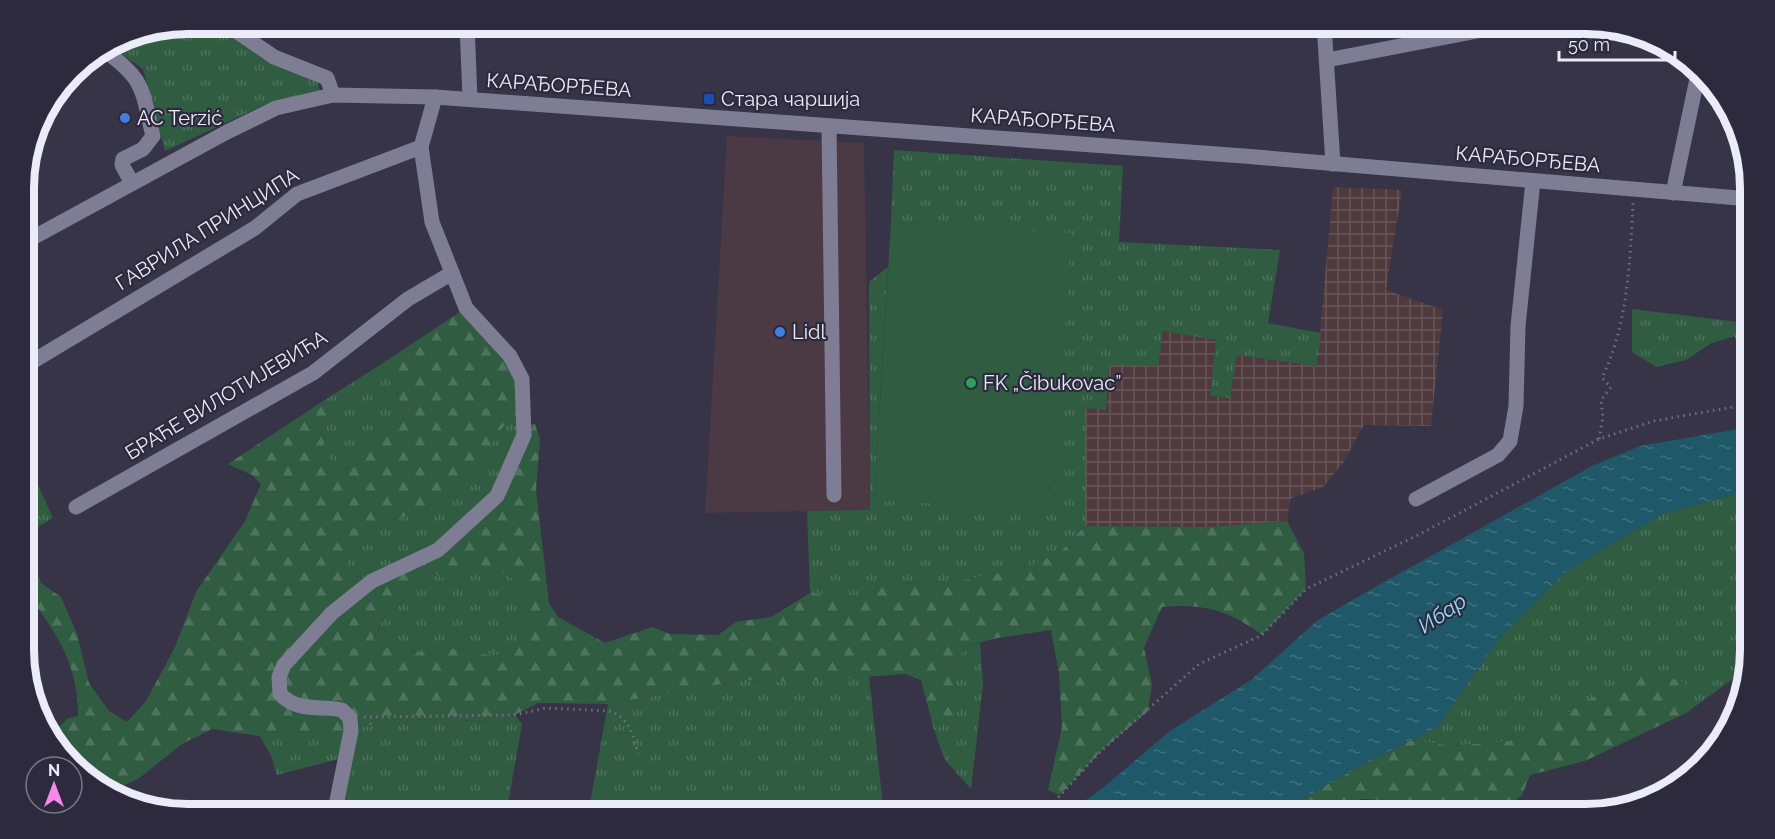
<svg xmlns="http://www.w3.org/2000/svg" width="1775" height="839" viewBox="0 0 1775 839" font-family="Raleway,sans-serif">
<defs>
<pattern id="industrial-grid" width="8" height="8" patternUnits="userSpaceOnUse" patternTransform="scale(1.5)"><rect width="8" height="8" fill="#4e393c"/><path d="M0 4h8M4 0v8" fill="none" stroke="#685659"/></pattern>
<pattern id="grass-tufts" width="24" height="20" patternUnits="userSpaceOnUse" patternTransform="scale(1.5)"><rect width="24" height="20" fill="#305c42"/><path d="M3 7l-1-3M5 7V3M7 7l1-3M15 17l-1-3M17 17v-4M19 17l1-3" fill="none" stroke="#4e745e"/></pattern>
<pattern id="forest-firs" width="22" height="20" patternUnits="userSpaceOnUse" patternTransform="scale(1.5)"><rect width="22" height="20" fill="#305c42"/><path d="M5 1l3.5 6h-7zM16 11l3.5 6h-7z" fill="#4e745e"/></pattern>
<pattern id="water-ripples" width="26" height="14" patternUnits="userSpaceOnUse" patternTransform="scale(1.5)"><rect width="26" height="14" fill="#1f5868"/><path d="M2 4q2-2 4 0t4 0M15 11q2-2 4 0t4 0" fill="none" stroke="#40707e"/></pattern>
</defs>
<rect width="100%" height="100%" fill="#373448"/>
<path fill="#4b3943" d="M727 136 864 143 870 510 705 513Z"/>
<path fill="url(#industrial-grid)" d="M1333 187 1402 190 1386 290 1443 310 1431 426 1364 425 1343 463 1323 487 1290 499 1287 521 1210 527 1085 526V407L1106 410 1109 365 1163 331 1216 340 1210 396 1230 398 1237 355 1317 366Z"/>
<g fill="url(#grass-tufts)">
<path d="M189 24H218L247 46 315 76 321 93 264 105 165 151 143 69 110 46 126 36Z"/>
<path d="M894 150 1123 166 1119 242 1280 250 1268 323 1321 333 1317 366 1237 355 1230 398 1210 396 1216 340 1163 331 1158 366 1109 365 1106 410 1085 408V526L1060 552 1027 567 950 583 922 582 875 588 860 597 810 593 807 511 870 510 869 282 888 267 874 500 1071 234 891 222Z"/>
<path d="M1632 309 1738 322 1740 347 1734 336 1710 344 1686 360 1656 367 1632 352Z"/>
<path d="M380 365 397 391 404 418 373 440 358 465 340 470 323 452 328 405 320 403Z"/>
<path d="M523 413 524 435 463 575 479 566C490 570 507 573 515 580 536 599 524 631 516 653L493 656 457 648 423 652 394 650 373 641 383 619 414 592 346 573V550L372 527 415 513 455 494 503 427Z"/>
<path d="M25 457 53 518 25 535Z"/>
<path d="M1751 490V651L1748 668 1686 713 1685 683 1563 716 1509 741 1452 746 1412 740 1437 727 1500 638 1565 572 1664 513Z"/>
<path d="M25 540 41 583 28 595 25 590Z"/>
<path d="M980 643 983 685 971 789 945 760 934 730 955 717 961 694 950 672 965 647Z"/>
<path d="M869 676 884 815H588L608 704 745 680 799 682Z"/>
<path d="M515 715 522 724 506 815H334L346 757 277 775 271 756 260 736H320L397 719 503 721Z"/>
</g>
<g fill="url(#forest-firs)">
<path d="M466 308 510 356 523 413 503 427 455 494 415 513 372 527 347 550 346 573 372 581 413 561 421 578 414 592 383 619 373 640 394 650 423 652 457 648 493 656 516 653C524 631 536 599 515 580 507 573 490 570 479 566L463 575 440 578 431 568 438 550 497 496 524 424H535L540 439 536 490 549 603 558 617 605 643 652 627 670 634 718 635 736 622 771 617 810 593 860 597 874 588 922 582 950 583 1027 567 1060 552 1085 526 1210 527 1287 521 1304 553 1306 589 1262 635C1229 610 1203 603 1162 607L1144 648 1152 684 1148 711 1101 751 1060 795 1048 790 1062 727 1059 674 1051 630 997 638 965 647 950 672 961 694 955 718 934 730 921 680 905 674 799 682 745 680 608 704 538 703 503 721 397 719 320 736H260L212 729 182 744 138 779 111 791 58 750 51 735 68 718 78 716C79 667 57 633 28 595L41 583 61 597 77 634 89 683 109 711 127 722 146 701 175 647 196 592 245 521 261 484 252 475 228 464 320 403 328 405 323 452 340 470 358 465 373 440 404 418 397 391 380 365Z"/>
<path d="M1654 674 1685 682 1686 713 1585 761 1530 775 1522 795 1499 815H1436L1424 802 1364 799 1316 805 1303 815H1278L1336 779 1412 740 1452 746 1509 741 1563 716 1623 678Z"/>
</g>
<path fill="#305c42" d="M891 222 1071 233 1054 511 874 500Z"/>
<path fill="url(#water-ripples)" d="M1750 427 1751 490 1664 513 1565 572 1500 638 1437 727 1336 779 1278 815H1065L1104 787 1170 731 1251 680 1318 620 1377 586 1592 466 1640 446Z"/>
<g fill="none" stroke-linecap="round" stroke-linejoin="round">
<g stroke="#706e80" stroke-width="3" stroke-dasharray="1.5 4.5" stroke-linecap="butt">
<path d="M1599 439 1603 417 1601 400 1611 387 1602 378C1628 324 1630 262 1633 203"/>
<path d="M364 717 515 715 546 708 610 711C630 719 633 735 638 754"/>
<path d="M1042 815 1101 751 1199 664 1262 635 1306 589 1418 535 1599 439 1654 421 1750 404"/>
</g>
<g stroke="#7f7d93" stroke-width="15">
<path d="M226 24 274 57 327 78 333 95"/>
<path d="M467 24 470 99"/>
<path d="M1324 24 1333 164"/>
<path d="M104 50C146 81 141 88 153 136L143 149 123 159 122 165 132 183"/>
<path d="M1327 60 1514 24"/>
<path d="M829 126 834 495"/>
<path d="M1673 193 1698 74"/>
<path d="M25 242 227 132 276 108 333 95 435 97 1244 156 1750 199"/>
<path d="M25 366 255 228 297 194 421 147"/>
<path d="M1416 499 1498 455 1510 441 1516 406 1518 326 1533 181"/>
<path d="M76 507 313 373 408 299 452 273"/>
<path d="M334 815 351 731 350 718 342 710C318 705 299 713 280 694L279 677 284 665 332 613 372 581 438 550 497 496 524 435 522 379 510 356 466 308 432 222 421 147 435 97"/>
</g>
</g>
<rect fill="#1a4fb4" stroke="#2d2a3e" stroke-width="2" x="703" y="93" width="12" height="12" rx="3"/>
<g fill="#3f7fe0" stroke="#2d2a3e" stroke-width="2">
<circle cx="125" cy="118" r="6"/>
<circle cx="780" cy="332" r="6"/>
</g>
<circle fill="#2e9e5b" stroke="#2d2a3e" stroke-width="2" cx="971" cy="383" r="6"/>
<g text-anchor="middle" dominant-baseline="central" stroke-width="4.5" stroke-linejoin="round" paint-order="stroke">
<g font-size="20" fill="#ecebf8" stroke="#2d2a3e">
<text transform="translate(559 85) rotate(4)">КАРАЂОРЂЕВА</text>
<text transform="translate(1043 120) rotate(4)">КАРАЂОРЂЕВА</text>
<text transform="translate(1528 159) rotate(5)">КАРАЂОРЂЕВА</text>
<text transform="translate(207 229) rotate(-32)">ГАВРИЛА ПРИНЦИПА</text>
<text transform="translate(226 395) rotate(-31)">БРАЋЕ ВИЛОТИЈЕВИЋА</text>
</g>
<g font-size="20" fill="#ecebf8" stroke="#2d2a3e" text-anchor="start">
<text x="721" y="99">Стара чаршија</text>
<text x="137" y="118">AC Terzić</text>
<text x="792" y="332">Lidl</text>
<text x="983" y="383">FK „Čibukovac”</text>
</g>
<g font-size="21" font-style="italic" fill="#95e1f9" stroke="#2d2a3e">
<text transform="translate(1442 613) rotate(-34)">Ибар</text>
</g>
</g>
<path d="M0 0H1775V839H0ZM188 34H1586A154 154 0 0 1 1740 188V650A154 154 0 0 1 1586 804H188A154 154 0 0 1 34 650V188A154 154 0 0 1 188 34Z" fill="#2d2a3e" fill-rule="evenodd"/>
<path fill="none" stroke="#ecebf8" stroke-width="8" d="M188 34H1586A154 154 0 0 1 1740 188V650A154 154 0 0 1 1586 804H188A154 154 0 0 1 34 650V188A154 154 0 0 1 188 34Z"/>
<g transform="translate(54 785)"><circle r="28" fill="#2d2a3e" stroke="#797788" stroke-width="1.5"/>
<path d="M0-4.5L10 22L0 15L-10 22Z" fill="#f888ea"/>
<text y="-9" font-size="16" font-weight="bold" text-anchor="middle" fill="#ecebf8">N</text>
</g>
<path d="M1559 51v9h116v-9" fill="none" stroke="#ecebf8" stroke-width="3"/>
<text x="1568" y="51" font-size="18" fill="#ecebf8" stroke="#2d2a3e" stroke-width="4.5" paint-order="stroke">50 m</text>
</svg>
